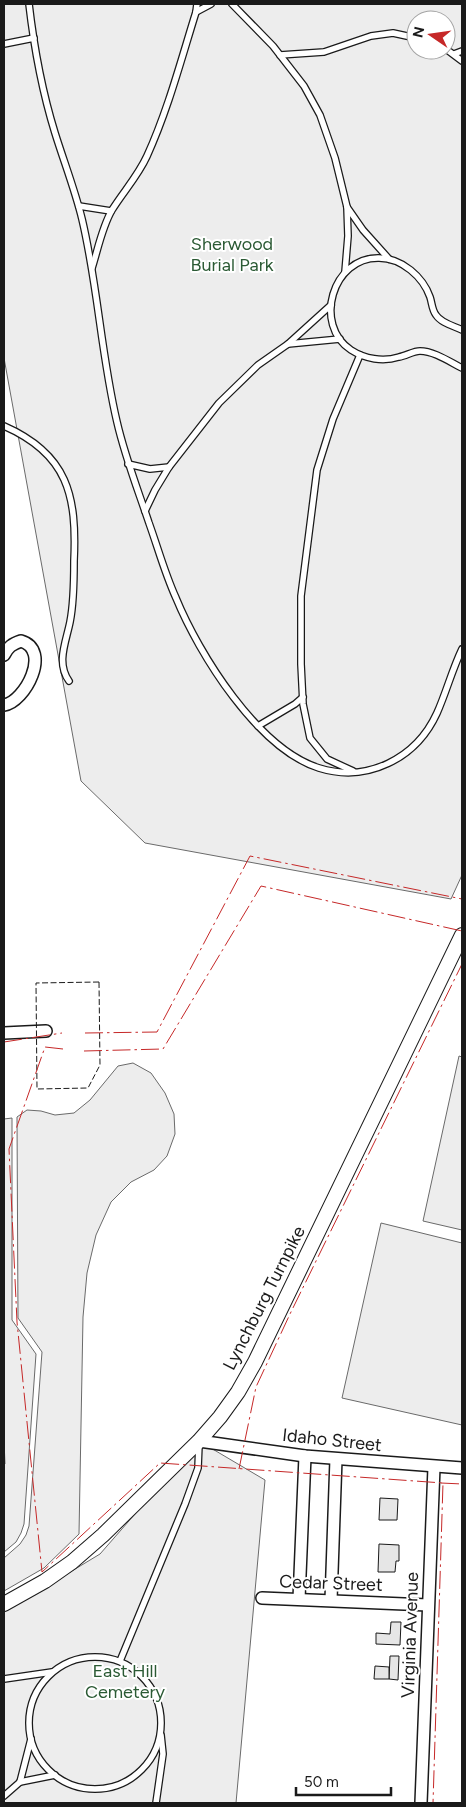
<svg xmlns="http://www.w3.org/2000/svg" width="466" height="1807" viewBox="0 0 466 1807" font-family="Figtree,sans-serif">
<rect width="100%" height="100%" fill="#fff"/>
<g fill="#ededed" stroke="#6a6a6a" fill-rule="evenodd">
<path d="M4 4H462V875L451 899 145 843 81 781 4 358ZM416 20H446V50H416Z"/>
<path d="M459 1056 462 1057V1230L423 1221Z"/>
<path d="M133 1063 151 1073 165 1093 174 1114 175 1134 167 1156 154 1170 131 1182 111 1202 96 1235 87 1273 83 1317 79 1534 44 1568 4 1591V1558L20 1544 26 1535 29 1526 42 1352 18 1318 17 1117 27 1110 41 1111 55 1115 74 1113 90 1100 118 1066Z"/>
<path d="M12 1118V1320L36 1354 24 1524 21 1533 16 1542 4 1552V1464H5L4 1441V1119Z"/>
<path d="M381 1223 462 1243V1425L342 1398Z"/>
<path d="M199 1441 265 1480 236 1803H4V1612L100 1554Z"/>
</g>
<g fill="#e6e6e6" stroke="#1a1a1a">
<path d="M380 1498 398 1499 397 1520H379Z"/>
<path d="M379 1544 399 1545V1561H396L395 1572H378Z"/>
<path d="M391 1622H401L400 1645 376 1644V1633L390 1634Z"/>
<path d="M390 1656H399L398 1680 389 1679Z"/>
<path d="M375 1666 389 1667V1679H374Z"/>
</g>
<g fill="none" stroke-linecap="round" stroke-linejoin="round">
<g stroke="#1a1a1a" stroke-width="8">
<g id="service">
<path d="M29 4C34 47 42 91 55 133 64 162 75 190 82 219 98 286 101 355 117 422 125 457 138 490 149 523 158 548 165 574 176 598 199 654 258 749 319 768 367 783 416 759 437 713 446 693 452 670 462 649"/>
<path d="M232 4 273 46 304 86 320 115 335 158 347 207 348 236 345 272"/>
<path d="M196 12 197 4"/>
<path d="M4 44 34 38"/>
<path d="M446 49 462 61"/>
<path d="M454 54 462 51"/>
<path d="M280 55 324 52 371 36 393 33 416 38"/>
<path d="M79 206 111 211"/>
<path d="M347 207 363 230 389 259"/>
<path d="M92 268C98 249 102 227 112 210 123 192 138 176 147 156 168 110 181 60 196 12L211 4"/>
<path d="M462 330C454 326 441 323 436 315 432 310 432 303 430 297 423 277 402 258 379 258 332 257 313 325 351 350 365 359 383 362 399 357 406 356 413 351 420 351 434 351 450 362 462 368"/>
<path d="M288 344 331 305"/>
<path d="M4 426C68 454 77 496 74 561 74 581 74 602 70 622 66 642 56 663 69 681"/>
<path d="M128 464 150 469 169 467 219 403 258 365 288 344 340 339"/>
<path d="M145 511 155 490 169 467"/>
<path d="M258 726 295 704 303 697"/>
<path d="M353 771 327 759 310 738 303 704 301 664V596L317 470 333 419 360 355"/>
<circle cx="95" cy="1723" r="66"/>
<path d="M120 1661 185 1504 198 1468 199 1444"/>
<path d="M4 1679 52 1672"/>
<path d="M20 1782 55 1775"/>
<path d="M4 1796 20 1782 31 1739"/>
<path d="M156 1803 163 1754 161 1735"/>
</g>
</g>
<g stroke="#1a1a1a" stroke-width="14">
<g id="minor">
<path d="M4 655C8 647 12 644 21 641 52 650 25 702 4 705"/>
<path d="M4 1033 46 1031"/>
<path d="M199 1441 305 1456 462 1468"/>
<path d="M262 1598 428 1605"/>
<path d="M299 1599 305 1456"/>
<path d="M331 1600 336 1459"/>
<path d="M421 1803 434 1467"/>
</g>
</g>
<g stroke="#1a1a1a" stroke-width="16">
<path id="tertiary" d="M4 1604 45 1581 72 1562 103 1535 199 1441 220 1417 238 1392 255 1362 462 935"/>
</g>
<use href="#service" stroke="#fff" stroke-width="5.5"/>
<use href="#minor" stroke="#fff" stroke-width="11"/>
<use href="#tertiary" stroke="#fff" stroke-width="14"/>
<path stroke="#1a1a1a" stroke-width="1" stroke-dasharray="6 2.5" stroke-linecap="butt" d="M99 982 100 1065 88 1088 37 1089 36 983Z"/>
<g stroke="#c62828" stroke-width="1" stroke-dasharray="18 4 2.5 4" stroke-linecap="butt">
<path d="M85 1033 157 1032 250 856 462 899"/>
<path d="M4 1042 62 1033"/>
<path d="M63 1049 45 1047 9 1149 17 1322 42 1572 160 1463 443 1483 433 1803"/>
<path d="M84 1051 163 1049 261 886 462 931"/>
<path d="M239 1469 256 1387 290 1314 462 964"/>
<path d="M441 1483 462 1484"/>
</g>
</g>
<g text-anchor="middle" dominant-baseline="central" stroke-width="4" stroke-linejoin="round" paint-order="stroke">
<g font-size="18" fill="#2b5a34" stroke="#fff">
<text x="232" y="244">Sherwood<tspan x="232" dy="21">Burial Park</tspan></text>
<text x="125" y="1671">East Hill<tspan x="125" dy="21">Cemetery</tspan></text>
</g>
<g font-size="18" fill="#1a1a1a" stroke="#fff">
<text transform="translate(264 1298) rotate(-63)">Lynchburg Turnpike</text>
<text transform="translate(332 1440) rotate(6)">Idaho Street</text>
<text transform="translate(331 1583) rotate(2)">Cedar Street</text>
<text transform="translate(410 1635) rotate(-88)">Virginia Avenue</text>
</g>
</g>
<rect width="466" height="1807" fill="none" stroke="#1a1a1a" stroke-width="10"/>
<g transform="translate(431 35) rotate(283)"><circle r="24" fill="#ffffff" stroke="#a3a3a3"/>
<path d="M0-4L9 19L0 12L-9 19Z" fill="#c62828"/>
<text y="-8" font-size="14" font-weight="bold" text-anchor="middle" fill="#1a1a1a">N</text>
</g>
<path d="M296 1787v8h95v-8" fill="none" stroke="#1a1a1a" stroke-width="2.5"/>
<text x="304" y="1787" font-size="15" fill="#1a1a1a" stroke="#ffffff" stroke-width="4" paint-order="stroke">50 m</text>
</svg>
